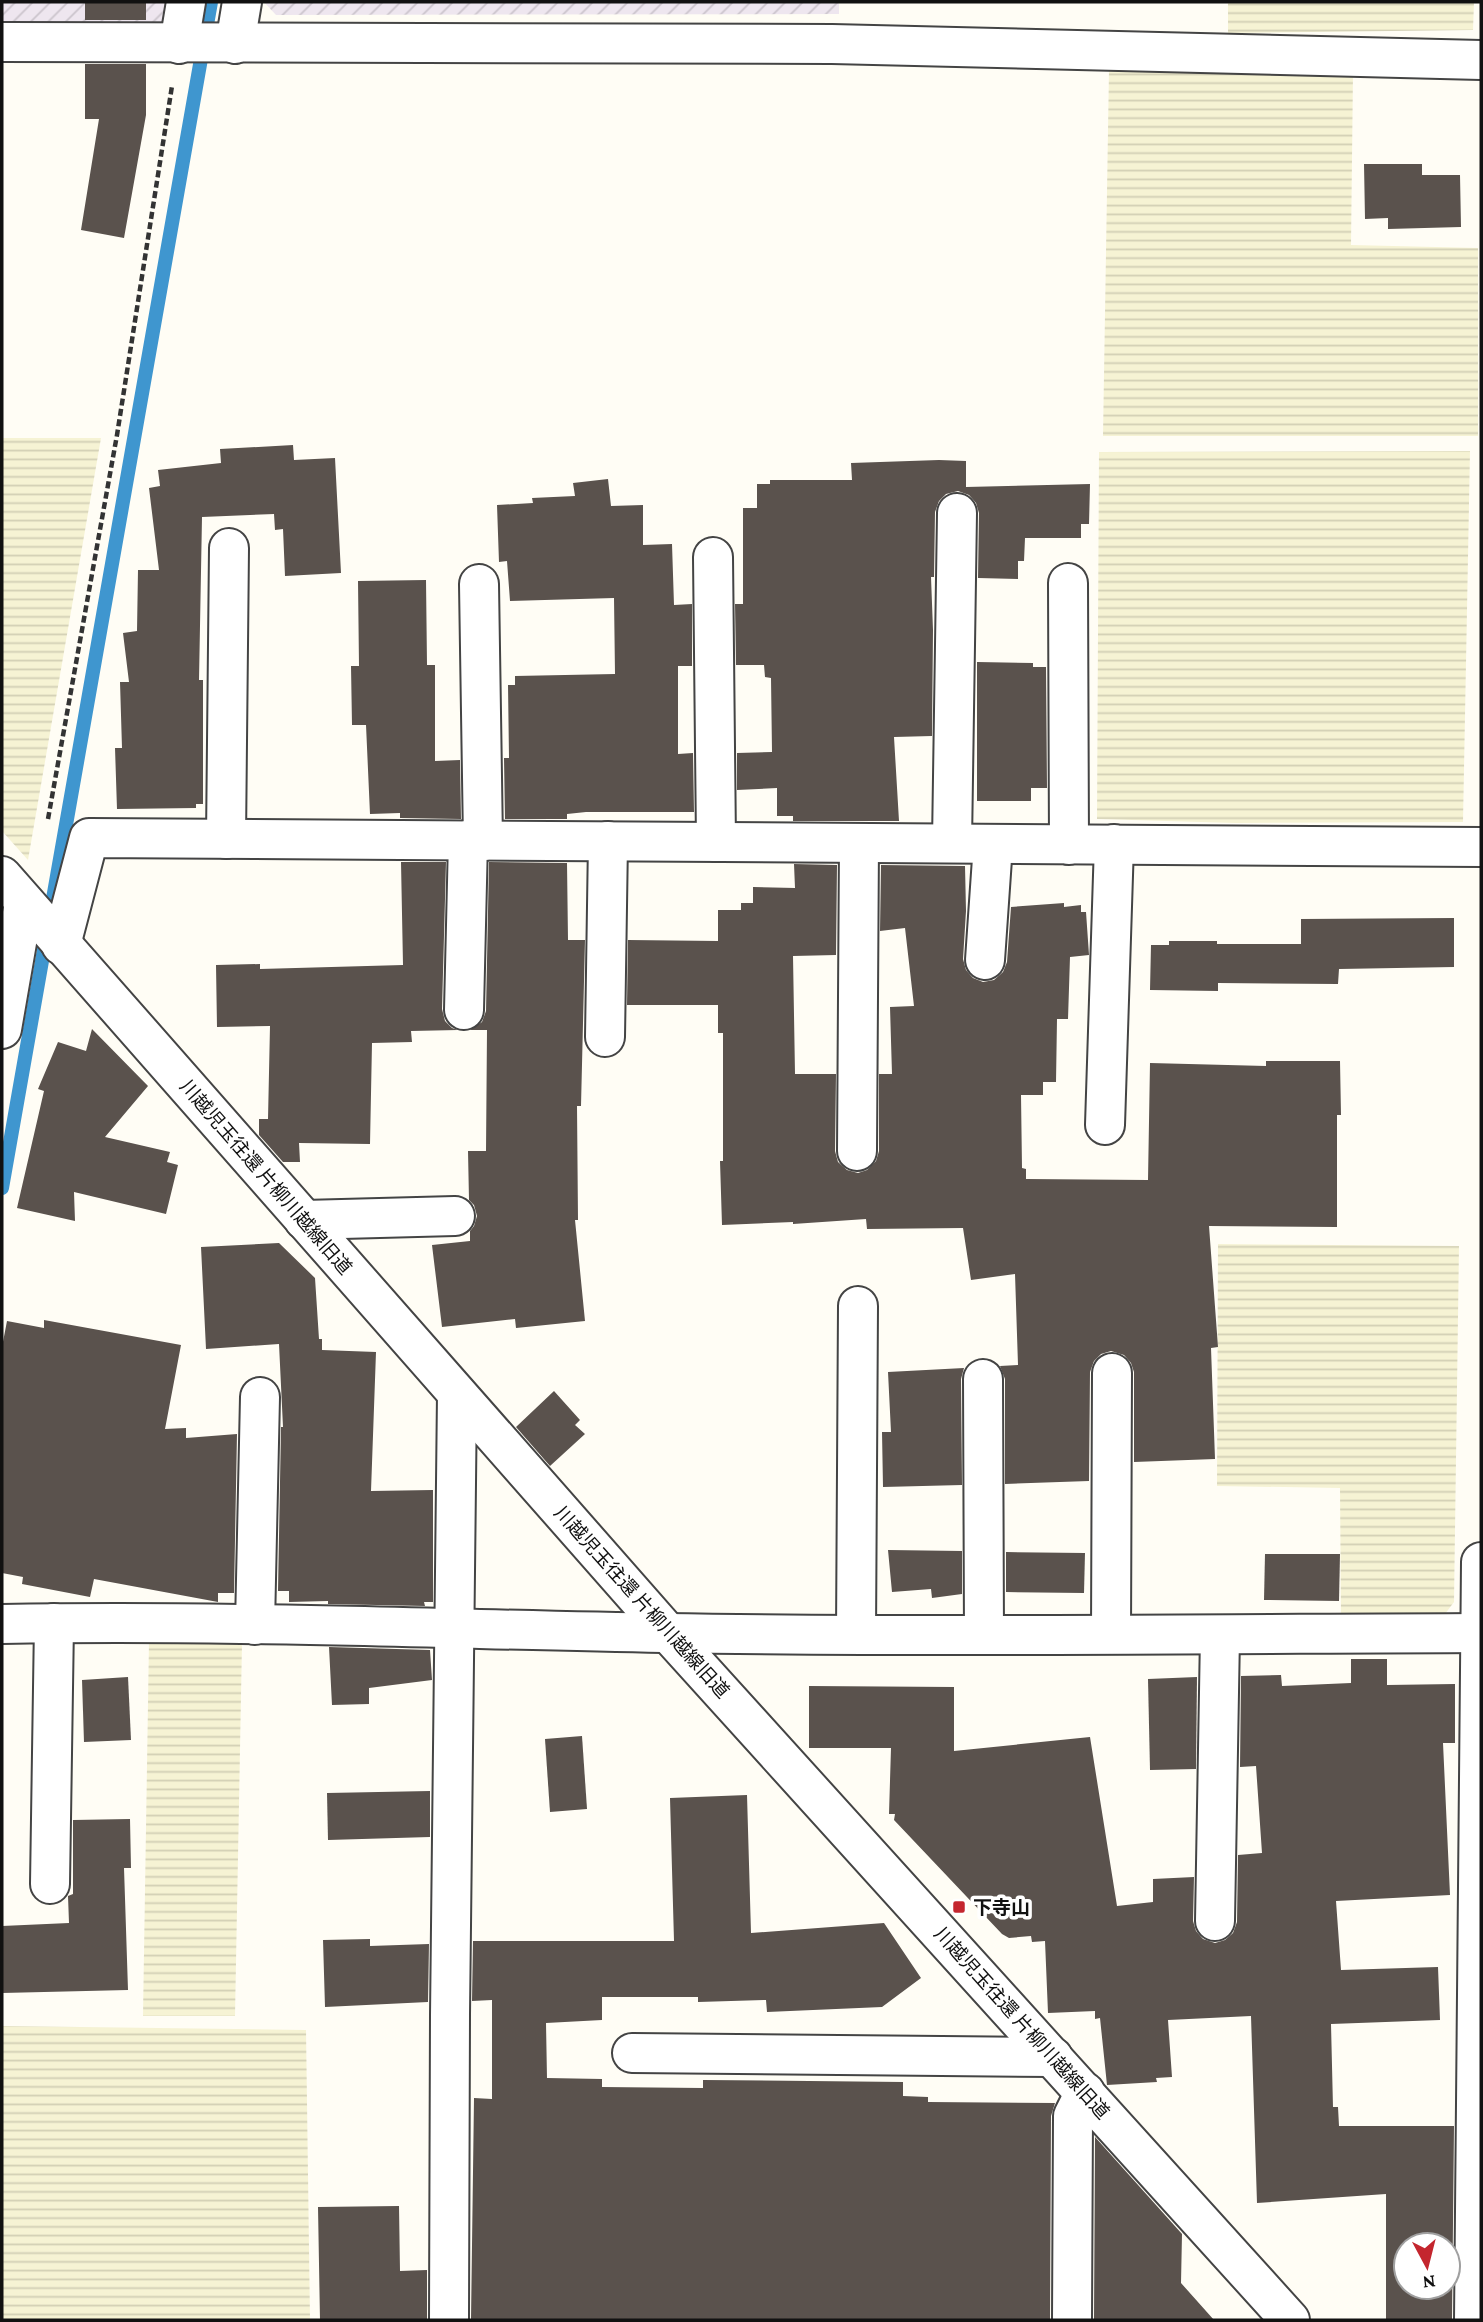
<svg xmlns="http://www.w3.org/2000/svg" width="1483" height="2322" viewBox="0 0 1483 2322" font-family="'Crimson Pro','Noto Sans JP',serif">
<defs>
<pattern id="industrial-furrows" width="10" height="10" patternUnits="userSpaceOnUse" patternTransform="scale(1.75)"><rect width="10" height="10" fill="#eee6ef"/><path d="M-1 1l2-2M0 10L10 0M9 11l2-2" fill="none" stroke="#cbc4cc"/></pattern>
<pattern id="farmland-rules" width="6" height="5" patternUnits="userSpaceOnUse" patternTransform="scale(1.75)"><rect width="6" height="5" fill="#f6f3d4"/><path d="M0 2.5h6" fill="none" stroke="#d2cfb5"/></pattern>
</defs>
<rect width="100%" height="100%" fill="#fffdf5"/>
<g fill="url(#industrial-furrows)">
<path d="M2 2H174L170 24 2 32Z"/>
<path d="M264 2H839V14L276 15Z"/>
</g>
<g fill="url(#farmland-rules)">
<path d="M1228 2H1474L1473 30 1228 33Z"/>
<path d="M1109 70 1353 73 1351 245 1478 248V436H1103Z"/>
<path d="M2 438H101L28 860 2 831Z"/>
<path d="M1470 451 1463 822 1236 823 1097 819 1099 452Z"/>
<path d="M1218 1244 1459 1246 1454 1602 1442 1618H1341L1340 1488 1217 1486Z"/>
<path d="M149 1641 242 1643 235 2016H143Z"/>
<path d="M2 2026 306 2030 310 2320H2Z"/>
</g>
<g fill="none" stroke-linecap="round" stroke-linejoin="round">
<path stroke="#3f96cf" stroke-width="14" d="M2 1188 211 2"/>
</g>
<g fill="#5a524d" fill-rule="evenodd">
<rect x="85" y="2" width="61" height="18"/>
<path d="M85 64H146V115L124 238 81 230 99 119H85Z"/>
<path d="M1364 164H1422V175H1460L1461 227 1388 229V218L1365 219Z"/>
<path d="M293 445 294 460 335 458 341 573 285 576 283 529 275 530 274 514 202 517 199 680H203V804H196V808L117 809 115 748H122L120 682H129L123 633 137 631 138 570H159L149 488 160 486 158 470 221 463 220 449Z"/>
<path d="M939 460 966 461V487L1090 484 1089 524H1081V538H1025L1024 561H1018V579L978 578 979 513 976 503 969 495 958 491 946 494 939 501 935 512 934 577H931L933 630 932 736 894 737 899 821H793V816H777V788L737 790V753L772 752 771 678 765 677 764 665H736L735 604H743V508H757V484H770V480H852L851 463Z"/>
<path d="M608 479 611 506 643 505V545L672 544 674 605 692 604V666H678V754L693 753 694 812H586L567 814V819H505L504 758H509L508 685H515V676L615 674 614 598 510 601 507 561 499 562 497 505 533 503 532 498 575 496 573 483Z"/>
<path d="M426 580 427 665H435V761L460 760 461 819 400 818V813L370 814 366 725H352L351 666H359L358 581Z"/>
<path d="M977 662 1033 663V667H1046L1047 788H1031V801H977Z"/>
<path d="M401 862H446L442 1009 445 1021 452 1028 458 1030 411 1031 412 1042 372 1043 370 1144 299 1143 300 1162H283L259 1135V1119H268L270 1026 217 1027 216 965 260 964V969L403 965Z"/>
<path d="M489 862 567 863 568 940H585L581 1106H577L578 1220H575L585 1321 516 1328 515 1319 442 1327 432 1245 470 1241V1231L474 1226 477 1216 474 1205 469 1200 468 1151H486L487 1030H470L482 1022 486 1011Z"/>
<path d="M794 864 837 865 836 955 793 956 795 1074H836L835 1151 838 1162 847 1170 858 1173 867 1170 876 1161 879 1151V1074H892L890 1007 914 1006 905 928 880 931 881 865 965 866 966 911 963 959 966 970 973 978 983 982 994 980 1003 972 1007 962 1011 907 1064 903V907L1081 905V912H1086L1089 955 1070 957 1068 1019H1057L1056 1082H1043V1095H1021L1022 1168 1026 1169V1179L1148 1180 1150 1063 1266 1066V1061H1340L1341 1115H1337V1227L1209 1226 1218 1347 1211 1348 1215 1459 1134 1462V1372L1131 1363 1124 1355 1111 1351 1101 1354 1094 1361 1090 1372 1089 1481 1005 1484V1379L1000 1366 1018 1365 1015 1274 971 1280 963 1228 867 1229 866 1219 793 1224V1222L722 1225 720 1161H723V1033H718V1005H627L628 940 718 941V910H741V903H753V887L795 888Z"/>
<path d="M1454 918V967L1339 969 1338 984 1218 983V991L1150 990 1151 945H1169V941H1217V944H1301V919Z"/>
<path d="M92 1029 148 1086 105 1137 170 1152 167 1162 178 1165 166 1214 74 1192 75 1221 17 1208 44 1091 38 1089 58 1042 86 1051Z"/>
<path d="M279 1243 315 1278 319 1339H322V1350L376 1352 371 1491 433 1490V1602H424L425 1606 328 1604V1601L289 1602V1591H278L281 1427H283L279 1344 206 1349 201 1247Z"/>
<path d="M44 1320 181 1345 165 1429 186 1428V1438L237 1434 234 1593H218V1602L94 1579 90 1597 22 1584 23 1577 2 1573V1347L7 1321 44 1328Z"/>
<path d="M964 1368 961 1379 962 1485 883 1487 882 1432H891L888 1372Z"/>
<path d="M554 1391 580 1420 575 1425 585 1434 550 1466 516 1427Z"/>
<path d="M888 1550 962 1551V1594L932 1598 931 1589 892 1592Z"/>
<path d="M1006 1552 1085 1553 1084 1593 1006 1592Z"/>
<path d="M1265 1554H1340L1339 1601 1264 1600Z"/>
<path d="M329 1647 430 1650 432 1680 369 1688V1704L332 1705Z"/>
<path d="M1351 1659H1387V1685L1455 1684V1743H1443L1450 1895 1336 1901 1341 1970 1438 1967 1440 2020 1331 2024 1333 2107H1338L1339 2126H1454L1452 2320H1386V2194L1257 2203 1251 2016 1168 2020 1172 2077 1156 2078 1157 2082 1107 2085 1100 2018 1095 2019V2011L1048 2013 1045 1941 1032 1942 1031 1936 1009 1938 1002 1934 894 1820 895 1814H889L891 1748H809V1686L954 1687V1751L1090 1737 1117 1906 1153 1902V1879L1194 1877 1193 1921 1196 1931 1203 1939 1215 1943 1225 1940 1233 1933 1237 1922 1238 1855 1262 1853 1256 1766 1240 1767 1241 1676 1281 1675 1282 1686 1351 1683ZM1406 2245H1448V2287H1406Z"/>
<path d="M128 1677 131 1740 84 1742 82 1680Z"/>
<path d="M1197 1677 1196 1769 1150 1770 1148 1679Z"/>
<path d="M582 1736 587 1809 550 1812 545 1739Z"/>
<path d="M430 1791V1837L328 1840 327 1793Z"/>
<path d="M747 1795 751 1933 884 1923 921 1978 882 2007 767 2012 766 2000 698 2002V1997H602V2020L546 2023 547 2078 602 2079V2087L703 2088V2080L903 2082V2096L928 2097V2102L1055 2103 1051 2116 1050 2320H471L474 2098 492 2099V2000L472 2001 473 1941H674L670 1798Z"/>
<path d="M130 1819 131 1868H124L128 1990 2 1993V1926L69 1923 68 1896 73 1894V1820Z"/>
<path d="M370 1939V1946L429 1944 428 2002 325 2007 323 1940Z"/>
<path d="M1095 2137 1182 2234 1181 2283 1214 2320H1094Z"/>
<path d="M399 2206 400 2271 427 2270V2320H320L318 2207Z"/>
</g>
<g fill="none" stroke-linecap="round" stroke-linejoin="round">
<g stroke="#444" stroke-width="42">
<g id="minor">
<path d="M2 42 832 44 1481 60"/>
<path d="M179 44 186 2"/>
<path d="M235 44 242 2"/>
<path d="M713 557 716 842"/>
<path d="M1068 583 1069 845"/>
<path d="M479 584 483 841"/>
<path d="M226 839 229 548"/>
<path d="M952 843 957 513"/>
<path d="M2 876 668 1633 1290 2320"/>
<path d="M61 945 89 838 1481 847"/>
<path d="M985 960 993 844"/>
<path d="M464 1010 468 840"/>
<path d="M2 1029 24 902"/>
<path d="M605 1037 608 841"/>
<path d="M1105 1125 1114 844"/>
<path d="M857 1151 859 843"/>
<path d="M304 1220 455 1216"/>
<path d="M983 1379 984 1634"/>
<path d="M2 1624C222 1620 443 1629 663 1633 936 1637 1209 1634 1481 1633"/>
<path d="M255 1625 260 1397"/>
<path d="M856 1634 858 1306"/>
<path d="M1111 1634 1112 1373"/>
<path d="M50 1884 54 1623"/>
<path d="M1215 1921 1220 1635"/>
<path d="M632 2053 1053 2057"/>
<path d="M449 2320 450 2015 457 1394"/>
<path d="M1072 2320 1073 2116 1085 2092"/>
<path d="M1474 2320 1481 1562"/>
</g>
</g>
<path stroke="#333" stroke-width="4.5" stroke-dasharray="7 3.5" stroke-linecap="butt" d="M48 819 117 435 172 86"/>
<use href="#minor" stroke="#fff" stroke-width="38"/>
</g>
<rect fill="#c4262e" stroke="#fff" stroke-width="2.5" x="952" y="1900" width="14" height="14" rx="3.5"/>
<g text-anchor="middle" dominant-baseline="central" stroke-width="7" stroke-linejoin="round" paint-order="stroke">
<g font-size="19" fill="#111" stroke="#fff">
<text transform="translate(266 1177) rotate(49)">川越児玉往還 片柳川越線旧道</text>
<text transform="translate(642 1602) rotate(48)">川越児玉往還 片柳川越線旧道</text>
<text transform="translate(1022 2023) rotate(48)">川越児玉往還 片柳川越線旧道</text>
</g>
<g font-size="19" font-weight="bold" fill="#111" stroke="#fff" text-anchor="start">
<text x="973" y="1907">下寺山</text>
</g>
</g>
<rect width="1483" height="2322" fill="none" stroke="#111111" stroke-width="7"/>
<g transform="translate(1427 2266) rotate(173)"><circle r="33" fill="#ffffff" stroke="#a0a0a0" stroke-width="2"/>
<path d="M0-5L12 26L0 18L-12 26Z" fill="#c4262e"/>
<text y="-10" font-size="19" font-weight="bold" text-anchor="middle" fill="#111111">N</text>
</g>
</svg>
